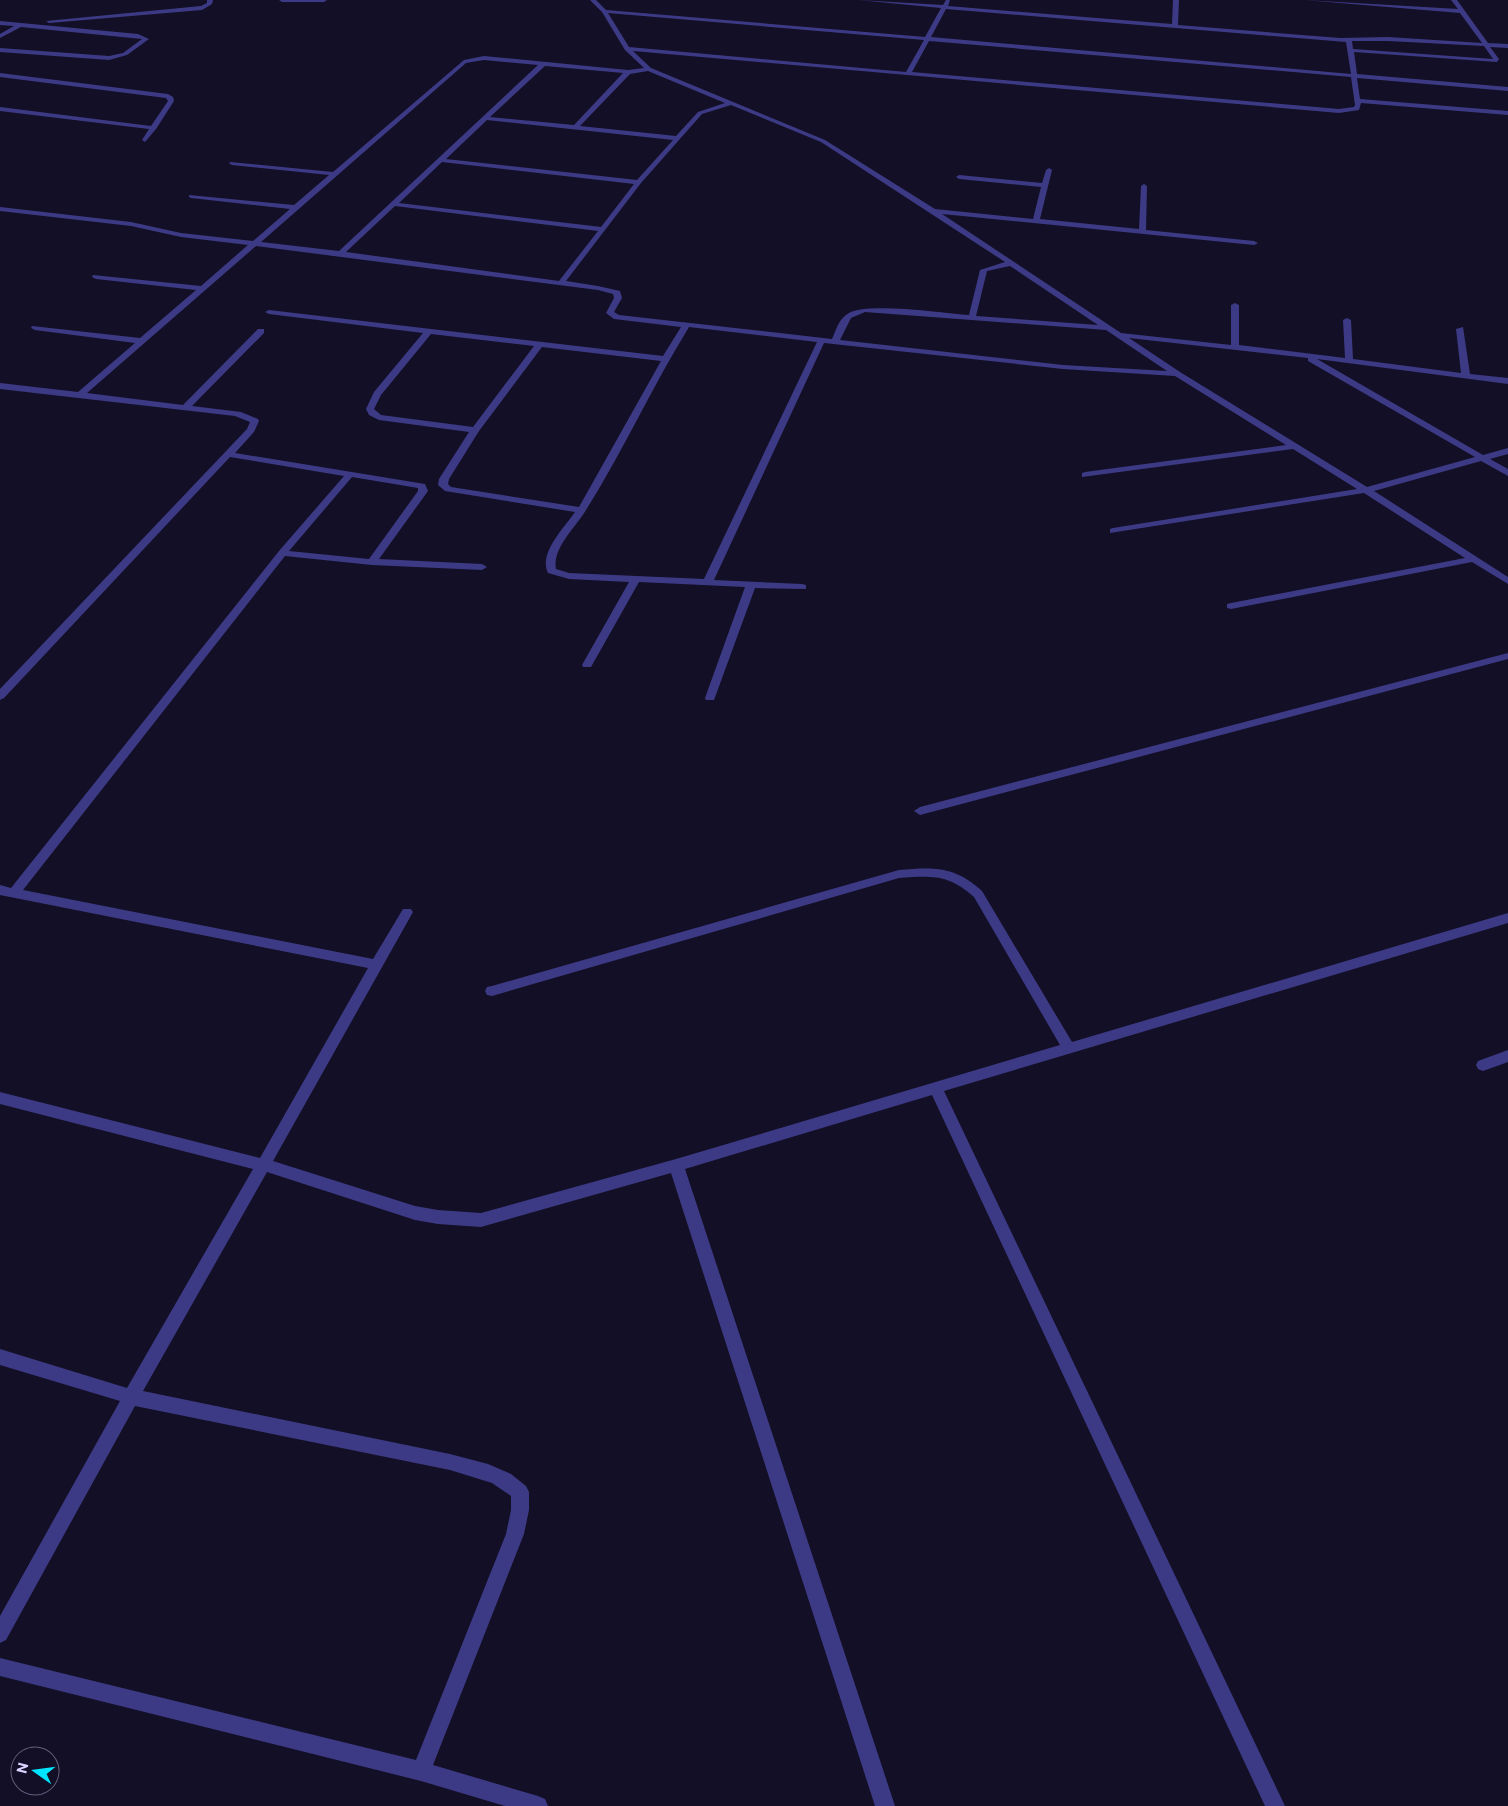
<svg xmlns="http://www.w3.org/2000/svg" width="1508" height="1806" viewBox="0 0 1508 1806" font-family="Commissioner,sans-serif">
<rect width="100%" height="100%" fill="#130f26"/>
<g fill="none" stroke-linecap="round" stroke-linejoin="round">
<g fill="#3d3a85" fill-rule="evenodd">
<path d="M207 0H213L212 4 202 10 49 23 46 21 201 6 207 3Z"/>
<path d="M279 0H327L324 2H282Z"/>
<path d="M590 0H596L606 10 925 37 941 8 858 0 943 5 946 0H950L948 6 1172 24 1173 0H1179L1178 25 1340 38 1388 37 1482 43 1460 13 1304 0 1458 9 1451 0H1457L1488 43 1508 44V48L1490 47 1499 59 1497 62 1354 52 1357 74 1508 87V91L1357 78 1360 99 1508 111V115L1361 103 1359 110 1339 113 633 51 651 68 825 140 935 209 1033 219 1041 187 959 179 956 177 959 175 1042 183 1046 170 1049 168 1052 170 1040 219 1139 229 1141 186 1144 184 1147 186 1146 230 1254 241 1258 243 1254 245 942 214 1121 333 1231 345V305L1235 303 1239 305V345L1345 358 1343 320 1347 318 1351 320 1353 359 1461 373 1456 329 1463 327 1470 374 1508 378V384L1317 359 1483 455 1508 448V454L1490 459 1508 469V476L1481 461 1374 491 1508 577V584L1472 562 1231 609 1227 608V604L1231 603 1465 558 1364 493 1110 533V529L1113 528 1357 489 1293 449 1082 477V473L1085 472 1286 445 1175 376 1063 369 824 343 714 580 802 584 806 585V589L755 588 714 700H706L705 698 745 587 639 582 591 667H583L582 665 629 582 569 579 548 573C538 553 565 527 575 512L445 491 438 485 439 479 469 432 379 420 369 415 366 409 374 392 423 333 269 314 265 312 269 310 663 356 681 327 614 319 606 313 614 298 613 294 598 290 256 246 87 393 183 405 258 329H264V333L192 406 241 412 258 419 259 421 254 432 235 453 425 484 428 491 379 559 482 564 487 567 482 570 372 565 285 556 23 890 373 959 403 909H411L413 912 273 1161 415 1206 438 1210 481 1213 676 1159 1060 1045 974 897C948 874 932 876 899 878L492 996 487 995 485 991 487 987 492 986 899 870C934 867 955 866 982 891L1072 1042 1508 913V923L944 1091 1285 1806H1265L932 1095 685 1169 895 1806H875L671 1173 481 1227 438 1224 415 1220 267 1172 143 1391 450 1454 488 1464 511 1474 526 1486 529 1492V1510L524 1534 433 1765 538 1796 545 1799 548 1806H505L421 1781 0 1676V1658L416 1760 506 1534 511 1510V1496L492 1483 450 1470 135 1406 6 1640 0 1643V1616L120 1401 0 1365V1349L127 1388 253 1169 0 1104V1092L260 1158 368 968 0 895V885L11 888 279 551 344 476 230 457 4 698 0 700V689L247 429 250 422 235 416 0 389V383L78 392 135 343 35 330 31 328 32 326 140 338 196 290 96 279 92 277 93 275 201 286 248 245 181 237 131 226 0 211V207L131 222 181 233 253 241 290 209 191 198 189 197V195L294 205 329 175 232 165 229 163 230 162 333 172 464 60 484 56 628 70 644 68 625 50 602 12ZM946 9 1346 42 1351 74 931 37ZM608 13 924 40 906 72 629 47ZM929 41 1351 77 1355 105 1354 107 1339 109 912 72ZM1352 41H1388L1484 46 1493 59 1353 49ZM484 60 538 65 339 251 261 242 466 63ZM545 66 623 73 574 125 490 117ZM648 71 725 103 698 112 676 136 580 126 630 74ZM731 105 821 142 1005 262 980 270 969 315C944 313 867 302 849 313 839 318 836 330 832 339L619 315 614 312 622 298 620 291 598 286 566 281 641 183 702 114ZM487 120 673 140 637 180 446 159ZM442 162 634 184 601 227 399 203ZM395 206 598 231 559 281 346 252ZM1010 266 1098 325 976 316 987 271ZM865 312 1106 330 1167 371 1063 365 840 340 851 318ZM689 327 817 342 704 579 569 573 556 569C552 548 576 527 586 510 623 451 652 387 689 327ZM431 334 534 346 473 427 381 415 374 409 381 395ZM1129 338 1308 358V361L1475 457 1367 487 1180 372ZM542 347 661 361 579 507 451 487 448 484 449 479 479 431ZM352 477 418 488V491L369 559 289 551Z"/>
<path d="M0 21 138 34 149 39 127 55 109 60 0 52V48L109 56 123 53 142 39 21 27 0 38V34L14 26 0 25Z"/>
<path d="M0 73 168 94 173 97 174 101 156 129 145 142 142 140 149 129 0 111V107L151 126 168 101 166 98 0 77Z"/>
<path d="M1508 653V659L920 815 914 811 920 807Z"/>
<path d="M1508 1050V1062L1483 1071 1478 1069 1476 1065 1478 1061Z"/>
</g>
</g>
<g transform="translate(35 1771) rotate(284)"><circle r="24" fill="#130f26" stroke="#625e7d"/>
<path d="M0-4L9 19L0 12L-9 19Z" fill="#00e5ff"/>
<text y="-8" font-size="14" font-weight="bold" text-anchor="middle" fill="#d9d4ff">N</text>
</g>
</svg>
